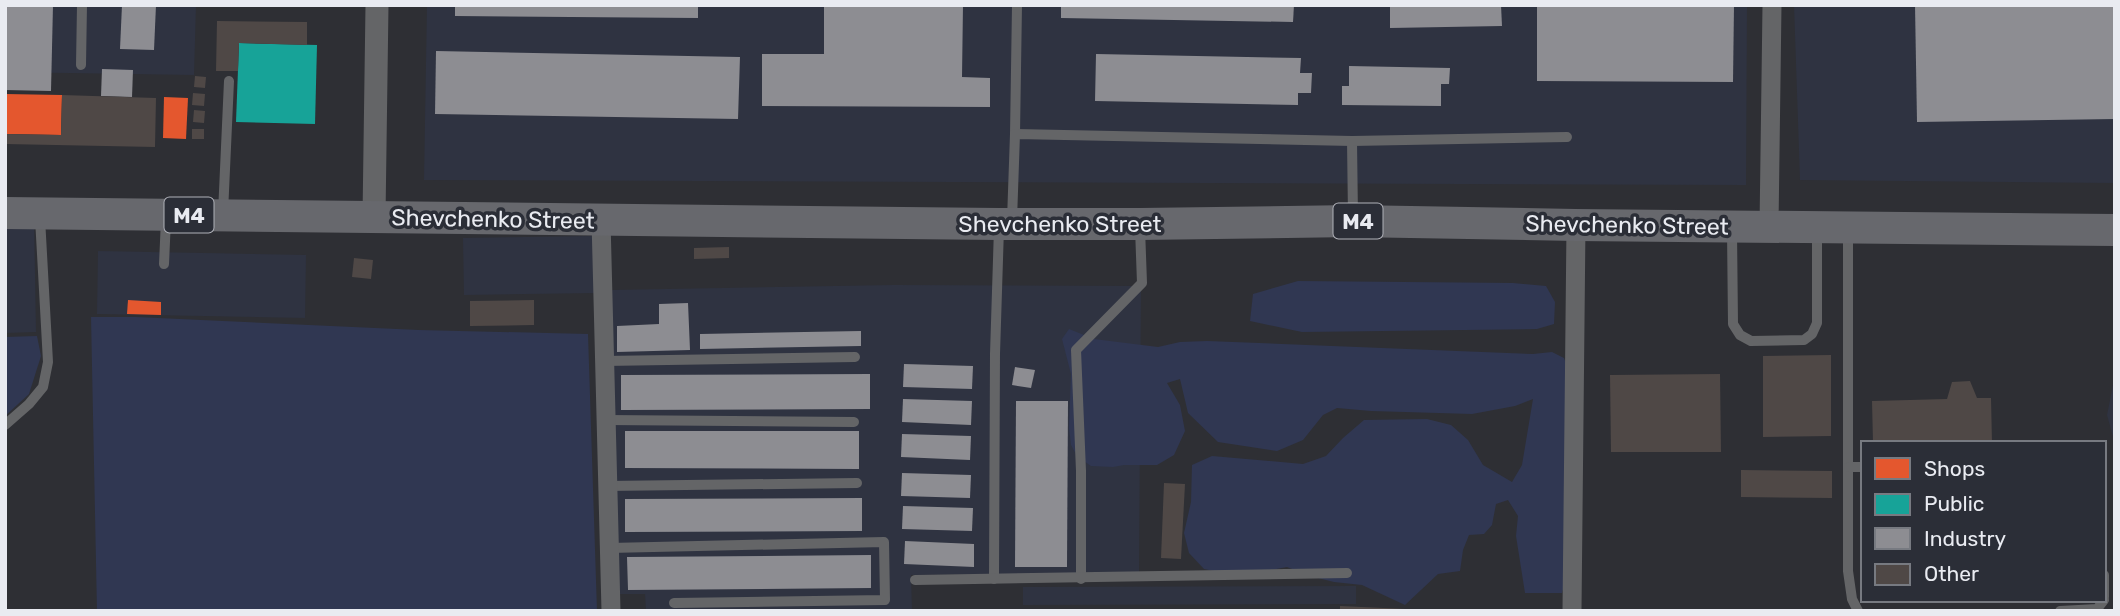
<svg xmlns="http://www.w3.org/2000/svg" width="2120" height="616" viewBox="0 0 2120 616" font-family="Rubik,sans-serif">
<rect width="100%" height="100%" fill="#2e2f34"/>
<g fill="#2f3341">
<path d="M5 5H196L194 75 5 72Z"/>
<path d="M427 5H1747L1746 185 424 180Z"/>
<path d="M1794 5H2115V183L1800 180Z"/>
<path d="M5 218H34L36 332 5 333Z"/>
<path d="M596 236 597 293 464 295 463 238Z"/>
<path d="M98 251 306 255 305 318 97 314Z"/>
<path d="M894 285 1141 286 1139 573 911 575 912 611H646L645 594H619L611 290Z"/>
<path d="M2114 380H2115V444L2107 415Z"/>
<path d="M1356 586V604L1023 605V587Z"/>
</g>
<g fill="#303752">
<path d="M1298 281 1513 283 1546 286 1555 302 1554 324 1537 329 1302 332 1250 321 1253 294Z"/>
<path d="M91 317H136L419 330 588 334 597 611H97Z"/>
<path d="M1069 329 1094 339 1158 347 1180 342 1207 341 1533 354 1552 352 1564 358 1568 368V571L1562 593H1525L1516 536 1518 516 1508 500 1496 504 1492 525 1484 534 1469 535 1463 550 1460 571 1438 574 1405 605 1362 585 1334 582 1310 576 1287 567 1250 574 1224 573 1204 569 1189 553 1184 533 1191 502 1192 465 1212 456 1303 464 1326 456 1343 438 1364 420 1427 419 1451 425 1468 440 1483 465 1512 482 1522 465 1533 399 1515 406 1472 414 1371 411 1337 408 1323 415 1303 440 1277 451 1218 442 1188 413 1180 379 1167 383 1180 405 1185 431 1174 455 1157 465H1124L1113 467 1091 466 1077 456 1071 445 1069 428 1071 374 1062 339Z"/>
<path d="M37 336 41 356 29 394 5 416V337Z"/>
</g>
<g fill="#e4572e">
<path d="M5 94 62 95 61 135 5 134Z"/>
<path d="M164 97 188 98 186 139 163 138Z"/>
<path d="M128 300 161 302V315L127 314Z"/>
</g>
<path fill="#17a398" d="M239 43 317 45 315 124 236 122Z"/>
<g fill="#8d8d92">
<path d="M5 5H53L51 91 5 90Z"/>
<path d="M122 5H156L154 50 120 49Z"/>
<path d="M455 5H698V18L455 16Z"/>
<path d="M824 5H963L962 77 990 78V107L762 106V54H824Z"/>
<path d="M1061 5H1294L1293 22 1061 18Z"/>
<path d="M1390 5H1501L1502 26 1390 28Z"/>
<path d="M1537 5H1734L1733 82 1537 81Z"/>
<path d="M1915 5H2115V119L1917 122Z"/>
<path d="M436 51 740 57 738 119 435 114Z"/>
<path d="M1096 54 1301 58 1300 73H1312L1311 93H1298V105L1095 101Z"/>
<path d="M1349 66 1450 68 1449 84H1441V106L1342 105V86H1349Z"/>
<path d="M102 69 133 70 132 97 101 96Z"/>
<path d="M688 303 690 350 617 352V326L659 324V304Z"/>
<path d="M861 331V346L700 349V334Z"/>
<path d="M904 364 973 366 972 389 903 387Z"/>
<path d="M1015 367 1035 370 1031 388 1012 385Z"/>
<path d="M870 374V409L621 410V375Z"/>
<path d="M903 399 972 401 971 425 902 422Z"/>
<path d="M1016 401H1068L1067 567H1015Z"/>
<path d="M625 431H859V469L625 468Z"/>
<path d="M902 434 971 436 970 460 901 457Z"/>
<path d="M902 473 971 475 970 498 901 496Z"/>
<path d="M862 498V531L625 532V499Z"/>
<path d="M903 506 973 508 972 531 902 529Z"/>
<path d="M905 541 974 544V567L904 564Z"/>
<path d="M871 555V588L628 590 627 557Z"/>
</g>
<g fill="#4f4846">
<path d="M217 21 307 22V45L239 43 238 71H216Z"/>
<path d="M195 76 206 77 205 88 194 87Z"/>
<path d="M193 93 205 94 204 106 192 105Z"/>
<path d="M62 95 156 98 155 147 5 144V134L61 135Z"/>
<path d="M194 110 205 111 204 123 193 122Z"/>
<rect x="192" y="129" width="12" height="10"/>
<path d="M729 247V258L694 259V248Z"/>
<path d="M354 258 373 260 371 279 352 277Z"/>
<path d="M534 300V325L470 326V301Z"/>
<path d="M1831 355V436L1763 437V356Z"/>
<path d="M1720 374 1721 452H1611L1610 375Z"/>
<path d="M1970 381 1977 398H1991L1992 443H1873L1872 401 1947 399 1952 382Z"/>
<path d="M1741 470 1832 471V498L1741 497Z"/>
<path d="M1164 483 1185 484 1181 559 1161 558Z"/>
<path d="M1340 606 1406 609V611H1340Z"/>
</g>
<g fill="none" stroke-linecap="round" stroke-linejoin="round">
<g stroke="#646567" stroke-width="10">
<path d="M81 65 82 5"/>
<path d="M1015 134 1017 5"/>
<path d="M1352 141 1353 217"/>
<path d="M223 213 229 81"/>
<path d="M1012 220 1015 134 1352 141 1567 137"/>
<path d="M1732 231 1733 324 1740 335 1751 341 1804 340 1812 334 1817 323V232"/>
<path d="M1848 232V571L1852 599 1858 611"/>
<path d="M164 264 166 219"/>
<path d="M604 361 855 357"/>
<path d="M606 420 854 422"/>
<path d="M5 425 29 404 43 387 48 362 40 218"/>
<path d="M1849 467H1863"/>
<path d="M607 486 857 483"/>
<path d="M609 548 884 542 885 600 674 603"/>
<path d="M2104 575V597"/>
<path d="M994 579 995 354 999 228"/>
<path d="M1081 579V471L1076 350 1142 283 1140 228"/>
<path d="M915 580 1347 573"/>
<path d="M2060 611 2097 609 2104 600"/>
</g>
<g stroke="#646567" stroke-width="19">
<path d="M601 220 611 611"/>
<path d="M1769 227 1772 5"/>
<path d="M1572 611 1576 225"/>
</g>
<path stroke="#646567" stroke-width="23" d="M374 217 377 5"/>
<path stroke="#67686d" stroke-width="32" d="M5 213 999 224H1140L1353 221 1576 225 2115 230"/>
</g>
<g text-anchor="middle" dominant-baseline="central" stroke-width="7" stroke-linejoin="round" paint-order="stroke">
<g fill="#2b2e37" stroke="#b0b2b9" stroke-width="2">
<rect x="164.5" y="197.5" width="49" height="35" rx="5"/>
<rect x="1333.5" y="203.5" width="49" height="35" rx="5"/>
</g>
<g font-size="21" font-weight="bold" fill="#e9ebf1">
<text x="189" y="215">M4</text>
<text x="1358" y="221">M4</text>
</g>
<g font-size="23" fill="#e9ebf1" stroke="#2b2e37">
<text transform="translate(493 219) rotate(1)">Shevchenko Street</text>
<text x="1060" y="224">Shevchenko Street</text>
<text transform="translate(1627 225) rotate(1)">Shevchenko Street</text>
</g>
</g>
<rect width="2120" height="616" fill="none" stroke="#e9ebf1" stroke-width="14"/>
<rect x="1861" y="441" width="245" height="161" fill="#2b2e37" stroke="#777a81" stroke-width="2"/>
<rect x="1875" y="458" width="35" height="21" fill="#e4572e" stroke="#777a81" stroke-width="2"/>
<text x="1924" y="476" font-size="21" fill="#e9ebf1">Shops</text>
<rect x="1875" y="494" width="35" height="21" fill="#17a398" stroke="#777a81" stroke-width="2"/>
<text x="1924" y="511" font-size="21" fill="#e9ebf1">Public</text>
<rect x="1875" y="528" width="35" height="21" fill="#8d8d92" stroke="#777a81" stroke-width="2"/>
<text x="1924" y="546" font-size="21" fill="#e9ebf1">Industry</text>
<rect x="1875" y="564" width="35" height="21" fill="#4f4846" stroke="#777a81" stroke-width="2"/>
<text x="1924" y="581" font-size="21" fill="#e9ebf1">Other</text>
</svg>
